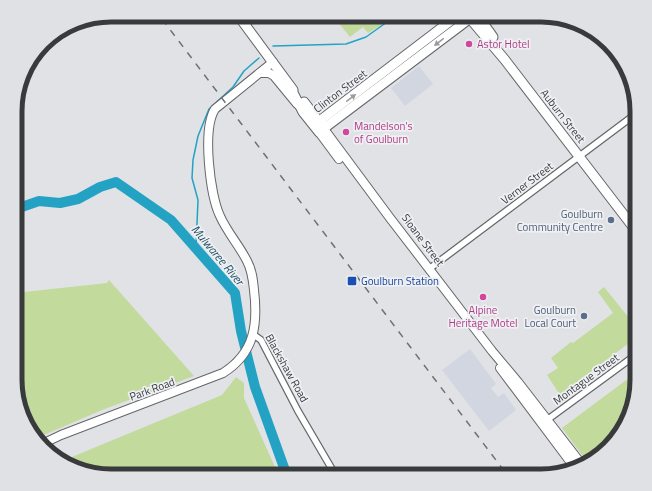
<svg xmlns="http://www.w3.org/2000/svg" width="652" height="491" viewBox="0 0 652 491" font-family="'Titillium Web',sans-serif">
<rect width="100%" height="100%" fill="#e0e2e6"/>
<g fill="#d1d6e0">
<path d="M419 66 433 84 405 106 391 88Z"/>
<path d="M470 349 496 384 491 388 498 397 504 393 516 410 489 431 442 370Z"/>
</g>
<g fill="#c3da9d">
<path d="M334 17H377L383 24 368 33 363 27 350 37Z"/>
<path d="M109 280 194 376 102 410 37 438 25 422 15 386V293L107 283Z"/>
<path d="M604 287 637 328V337L560 395 547 375 558 368 551 358 571 342 573 343 613 313 598 292Z"/>
<path d="M637 372V386L630 417 613 443 588 463 562 428Z"/>
<path d="M236 377 244 383V398L279 476H105L75 469 62 461 222 395Z"/>
</g>
<g fill="none" stroke-linecap="round" stroke-linejoin="round">
<g stroke="#24a2c4" stroke-width="1.5">
<path d="M273 46 346 44 366 37 394 17"/>
<path d="M196 247 198 200 192 178 193 160 198 136 209 109 233 87 244 71 259 58"/>
</g>
<path stroke="#24a2c4" stroke-width="10" d="M16 209 39 201 60 203 78 199 100 187 116 182 171 220 235 293 241 331 255 387 287 476"/>
<g stroke="#646669" stroke-width="8">
<g id="street">
<path d="M246 27 251 18"/>
<path d="M429 269 637 113"/>
<path d="M254 335 261 340 298 411 336 476"/>
<path d="M547 420 637 354"/>
</g>
</g>
<g stroke="#646669" stroke-width="10">
<g id="secondary">
<path d="M260 73H269L274 76 297 104"/>
<path d="M324 129 390 218 492 351 518 382 583 466"/>
<path d="M319 132 339 159"/>
<path d="M500 368 575 468"/>
<path d="M42 444 61 435 223 373C255 353 258 324 254 290 253 280 252 270 247 261 239 245 227 232 220 216 210 195 202 129 215 109L273 62"/>
</g>
</g>
<g stroke="#646669" stroke-width="11">
<g id="primary">
<path d="M468 16 505 60 637 232"/>
<path d="M478 16 493 37"/>
<path d="M240 18 293 90"/>
<path d="M289 85 303 112 319 132 473 16"/>
<path d="M304 102 323 127"/>
<path d="M314 125 457 16"/>
</g>
</g>
<use href="#street" stroke="#fff" stroke-width="5.5"/>
<use href="#secondary" stroke="#fff" stroke-width="8"/>
<use href="#primary" stroke="#fff" stroke-width="9"/>
<path stroke="#6f7073" stroke-width="1.5" stroke-dasharray="7 7" stroke-linecap="butt" d="M162 19 508 476"/>
</g>
<defs><path id="oneway-solid" d="M-6-.8H1V-3.2L6.5 0L1 3.2V.8H-6Z"/></defs>
<g fill="#9c9c9e">
<use href="#oneway-solid" transform="translate(439 42) rotate(142)"/>
<use href="#oneway-solid" transform="translate(351 98) rotate(-37)"/>
</g>
<g fill="#d1479c" stroke="#eef0f4" stroke-width="1.5">
<circle cx="469" cy="44" r="4"/>
<circle cx="346" cy="132" r="4"/>
<circle cx="483" cy="297" r="4"/>
</g>
<g fill="#5c6f8a" stroke="#eef0f4" stroke-width="1.5">
<circle cx="611" cy="220" r="4"/>
<circle cx="584" cy="316" r="4"/>
</g>
<rect fill="#1a4fb4" stroke="#eef0f4" stroke-width="1.5" x="347" y="276" width="10" height="10" rx="2"/>
<g text-anchor="middle" dominant-baseline="central" stroke-width="3.5" stroke-linejoin="round" paint-order="stroke">
<g font-size="11" fill="#b23c85" stroke="#eef0f4" text-anchor="start">
<text x="477" y="44">Astor Hotel</text>
<text x="354" y="126">Mandelson's<tspan x="354" dy="13">of Goulburn</tspan></text>
<text x="483" y="310" text-anchor="middle">Alpine<tspan x="483" dy="13">Heritage Motel</tspan></text>
</g>
<g font-size="11" fill="#393a3c" stroke="#eef0f4">
<text transform="translate(340 91) rotate(-37)">Clinton Street</text>
<text transform="translate(563 116) rotate(52)">Auburn Street</text>
<text transform="translate(527 183) rotate(-37)">Verner Street</text>
<text transform="translate(423 240) rotate(53)">Sloane Street</text>
<text transform="translate(287 368) rotate(61)">Blackshaw Road</text>
<text transform="translate(586 379) rotate(-36)">Montague Street</text>
<text transform="translate(152 389) rotate(-20)">Park Road</text>
</g>
<g font-size="11" fill="#4e5e75" stroke="#eef0f4" text-anchor="end">
<text x="603" y="214">Goulburn<tspan x="603" dy="13">Community Centre</tspan></text>
<text x="576" y="310">Goulburn<tspan x="576" dy="13">Local Court</tspan></text>
</g>
<g font-size="11" fill="#164399" stroke="#eef0f4" text-anchor="start">
<text x="361" y="281">Goulburn Station</text>
</g>
<g font-size="12" font-style="italic" fill="#205160" stroke="#eef0f4">
<text transform="translate(218 255) rotate(50)">Mulwaree River</text>
</g>
</g>
<path d="M0 0H652V491H0ZM111 22H541A89 89 0 0 1 630 111V380A89 89 0 0 1 541 469H111A89 89 0 0 1 22 380V111A89 89 0 0 1 111 22Z" fill="#e0e1e5" fill-rule="evenodd"/>
<path fill="none" stroke="#393a3c" stroke-width="5" d="M111 22H541A89 89 0 0 1 630 111V380A89 89 0 0 1 541 469H111A89 89 0 0 1 22 380V111A89 89 0 0 1 111 22Z"/>
</svg>
